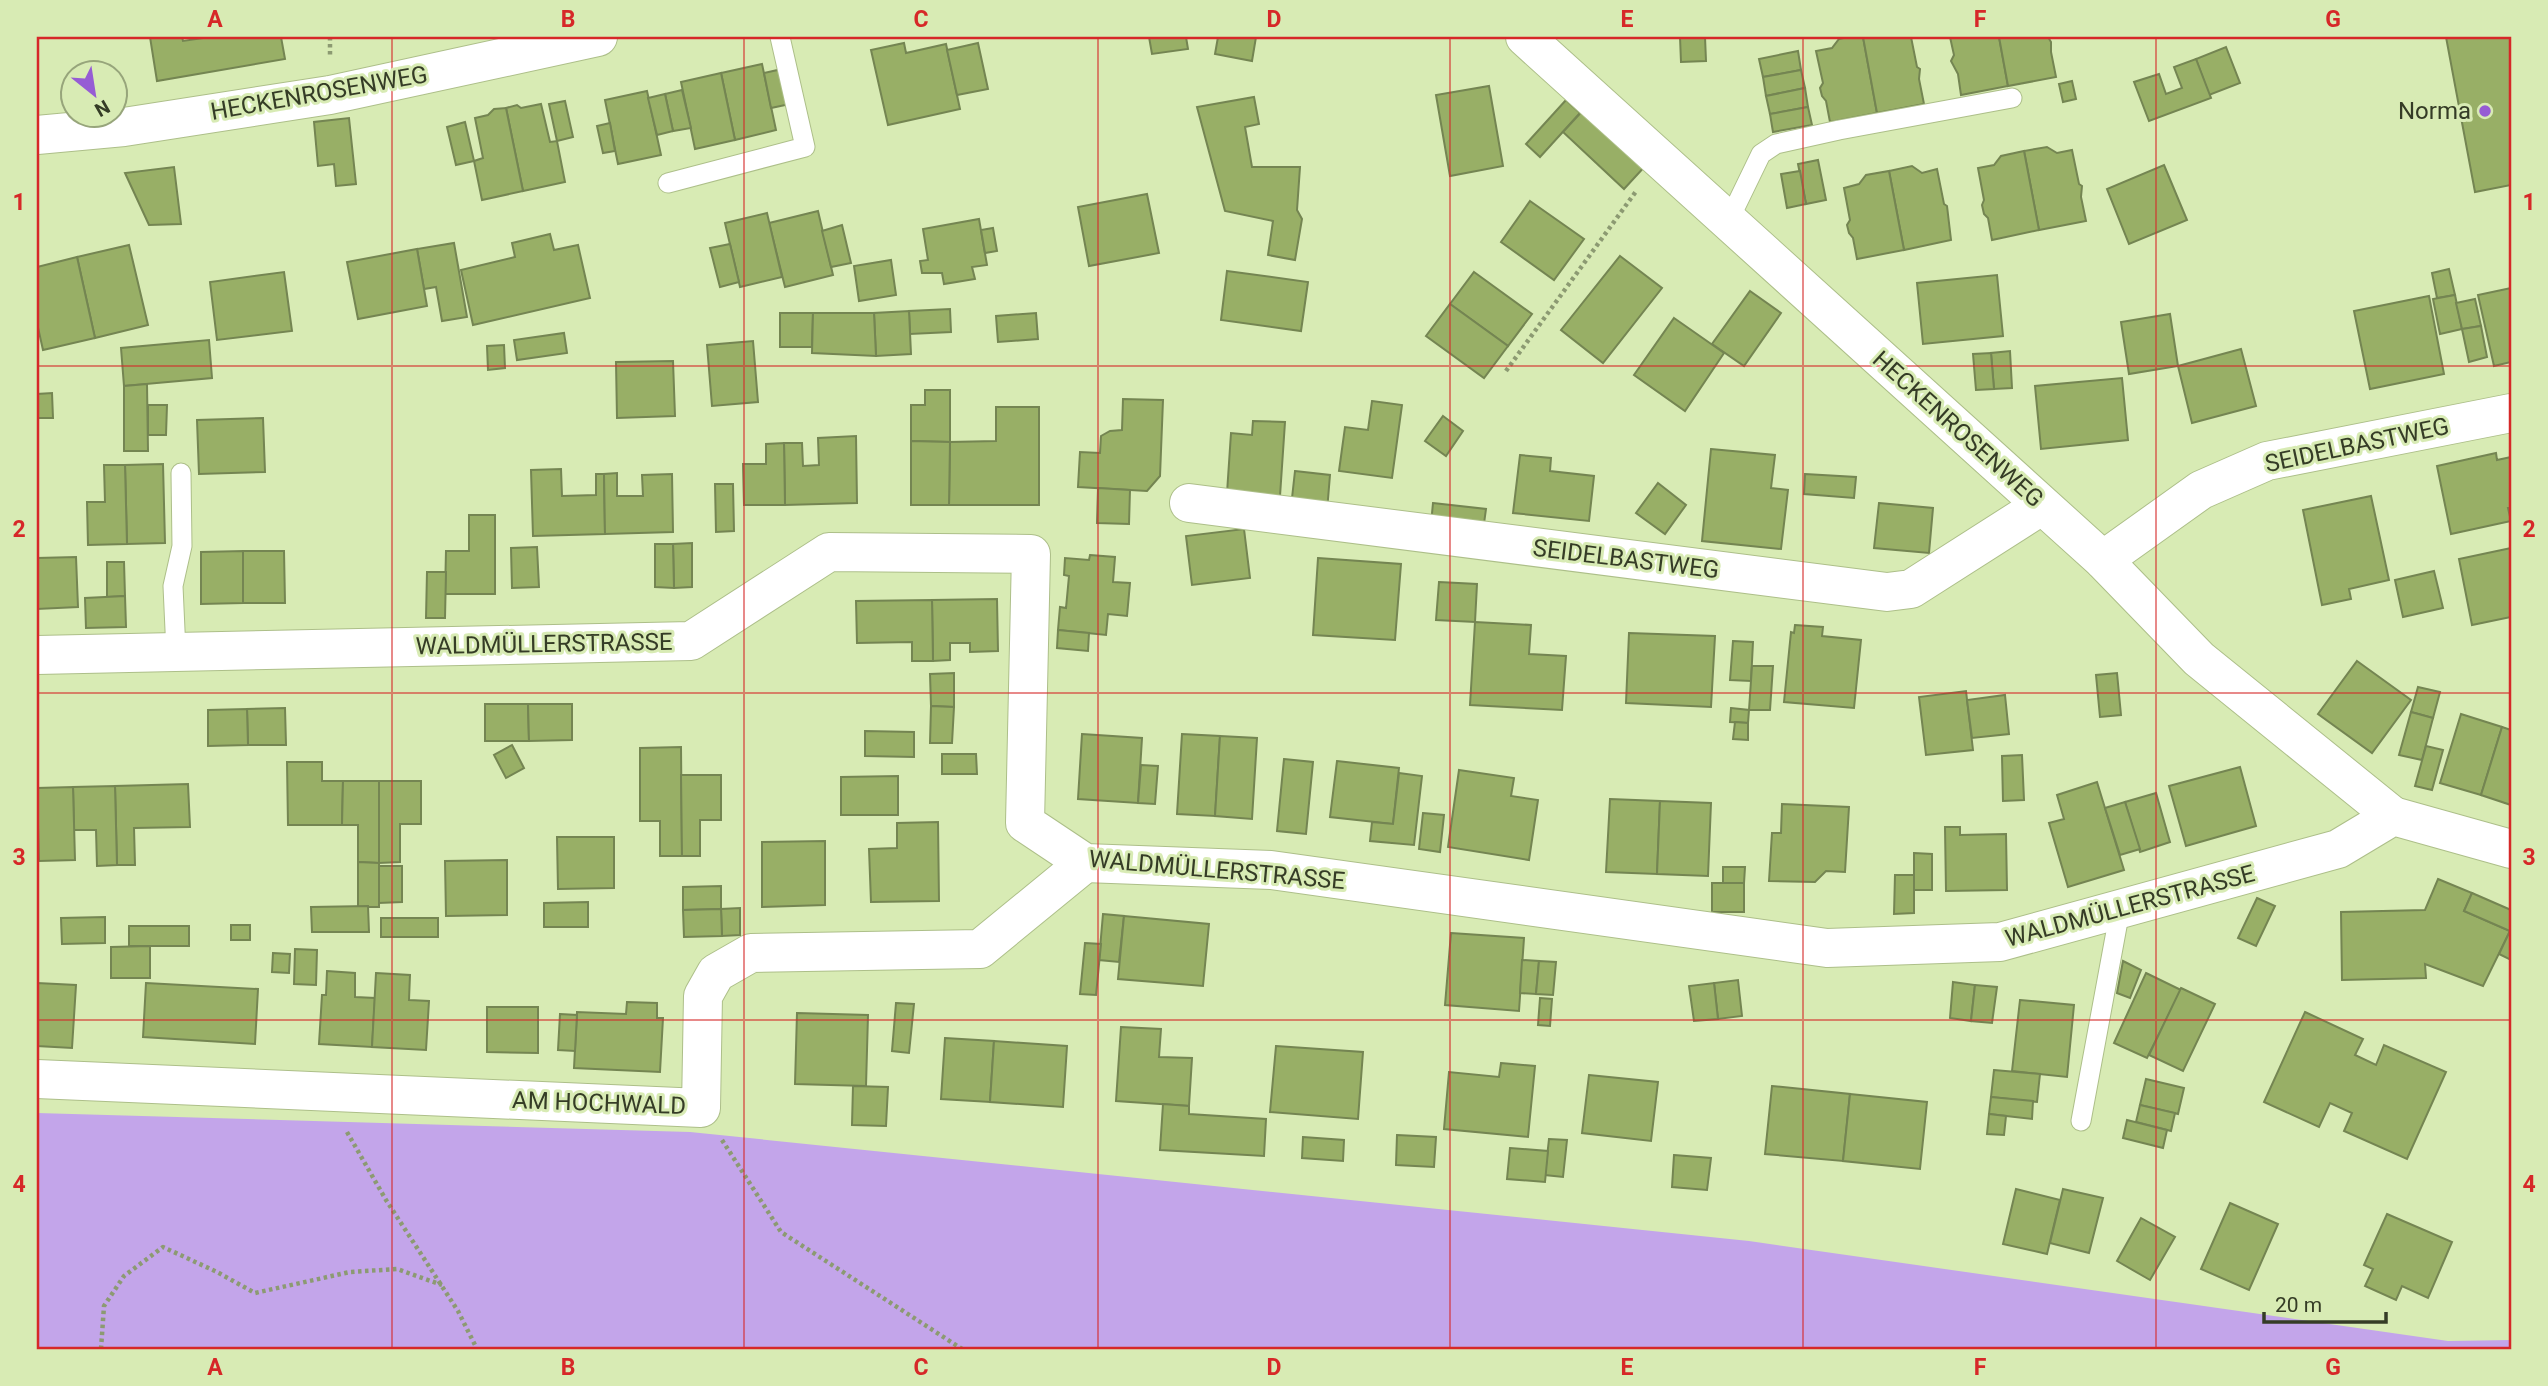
<svg xmlns="http://www.w3.org/2000/svg" width="2548" height="1386" viewBox="0 0 2548 1386" font-family="Roboto,sans-serif">
<rect width="100%" height="100%" fill="#d8ebb4"/>
<path fill="#c3a5ea" d="M37 1113 690 1132 1749 1241 2448 1341 2511 1340V1349H37Z"/>
<g fill="#98af66" stroke="#748552" stroke-width="2">
<path d="M150 37H182L183 41 210 37H281L285 59 157 81Z"/>
<path d="M1149 37H1186L1188 49 1152 54Z"/>
<path d="M1218 37H1256L1252 61 1215 54Z"/>
<path d="M1680 37H1705L1706 61 1681 62Z"/>
<path d="M1848 37H1863L1877 113 1830 122 1826 101 1822 96 1820 88 1823 83 1816 51 1832 48 1839 39Z"/>
<path d="M1863 37H1911L1917 67 1920 69 1919 79 1924 104 1877 113Z"/>
<path d="M1950 37H1999L2008 86 1961 95 1958 74 1951 61 1954 55Z"/>
<path d="M1999 37H2048L2051 42V52L2056 77 2008 86Z"/>
<path d="M2446 37H2511V185L2475 192Z"/>
<path d="M904 43 906 53 946 44 960 109 888 125 871 50Z"/>
<path d="M978 43 988 89 957 95 947 50Z"/>
<path d="M2226 47 2240 83 2209 95 2196 59Z"/>
<path d="M1798 51 1801 70 1763 77 1759 59Z"/>
<path d="M2196 59 2211 98 2149 121 2134 82 2159 74 2166 94 2182 88 2174 67Z"/>
<path d="M762 64 776 130 735 140 721 73Z"/>
<path d="M782 69 790 104 771 108 764 73Z"/>
<path d="M1801 70 1805 88 1766 96 1763 77Z"/>
<path d="M721 73 735 140 695 149 681 82Z"/>
<path d="M2072 81 2076 99 2063 102 2059 84Z"/>
<path d="M1489 86 1503 166 1450 176 1436 95Z"/>
<path d="M1805 88 1808 107 1770 114 1766 96Z"/>
<path d="M682 90 691 128 673 131 665 94Z"/>
<path d="M647 91 661 155 618 164 605 100Z"/>
<path d="M665 94 673 131 657 135 648 98Z"/>
<path d="M1254 97 1259 124 1245 127 1252 167H1300L1297 210 1302 219 1295 260 1268 255 1273 221 1225 211 1197 107Z"/>
<path d="M1566 100 1580 113 1540 157 1526 144Z"/>
<path d="M565 101 573 137 557 141 549 104Z"/>
<path d="M541 104 550 142 557 141 565 182 523 191 506 108 517 105 521 108Z"/>
<path d="M1586 107 1647 164 1624 189 1563 132Z"/>
<path d="M1808 107 1812 125 1773 132 1770 114Z"/>
<path d="M506 108 523 191 482 200 474 161 483 158 475 118 488 115 494 109Z"/>
<path d="M349 118 356 184 336 186 334 164 318 166 314 122Z"/>
<path d="M465 122 474 161 456 165 447 127Z"/>
<path d="M610 123 615 151 603 153 597 126Z"/>
<path d="M2047 147 2057 153 2072 150 2079 184 2082 186 2081 197 2086 221 2039 230 2024 151Z"/>
<path d="M2024 151 2039 230 1992 240 1988 218 1984 214 1982 205 1984 200 1978 168 1994 165 2001 156Z"/>
<path d="M1818 160 1826 200 1806 204 1798 164Z"/>
<path d="M2164 165 2187 220 2129 244 2107 189Z"/>
<path d="M1912 166 1922 173 1937 169 1944 204 1947 206 1951 240 1904 250 1889 171Z"/>
<path d="M174 167 181 224 149 225 125 173Z"/>
<path d="M1800 171 1806 204 1787 208 1781 174Z"/>
<path d="M1889 171 1904 250 1857 259 1853 238 1849 233 1847 225 1850 220 1844 188 1859 184 1866 175Z"/>
<path d="M1147 194 1159 253 1089 266 1078 207Z"/>
<path d="M1530 201 1584 239 1554 280 1501 242Z"/>
<path d="M818 211 833 275 785 287 769 223Z"/>
<path d="M767 213 782 277 740 287 725 223Z"/>
<path d="M979 219 987 265 972 267 975 279 944 284 942 273H922L920 261 928 260 923 229Z"/>
<path d="M842 225 851 263 831 267 822 231Z"/>
<path d="M993 228 997 251 985 253 981 230Z"/>
<path d="M550 234 554 250 578 245 590 298 473 325 461 270 515 257 512 243Z"/>
<path d="M454 243 467 317 442 321 436 287 424 289 417 249Z"/>
<path d="M730 244 739 282 720 287 710 248Z"/>
<path d="M129 245 148 325 95 338 77 257Z"/>
<path d="M417 249 427 306 358 319 347 262Z"/>
<path d="M1620 256 1662 288 1603 363 1561 330Z"/>
<path d="M77 257 95 338 43 350 37 323V267Z"/>
<path d="M891 260 896 295 859 301 854 266Z"/>
<path d="M2449 269 2455 295 2437 298 2432 273Z"/>
<path d="M1227 271 1308 282 1301 331 1221 320Z"/>
<path d="M284 272 292 331 217 340 210 282Z"/>
<path d="M1474 272 1532 314 1508 346 1450 304Z"/>
<path d="M1997 275 2003 336 1923 344 1917 283Z"/>
<path d="M2511 288V362L2494 366 2478 295Z"/>
<path d="M1750 291 1781 313 1744 366 1712 344Z"/>
<path d="M2455 295 2462 329 2440 334 2433 299Z"/>
<path d="M2429 296 2444 374 2370 389 2354 311Z"/>
<path d="M2475 299 2481 326 2462 329 2456 303Z"/>
<path d="M1450 304 1508 346 1484 378 1426 336Z"/>
<path d="M950 309 951 332 910 334 909 311Z"/>
<path d="M909 311 911 354 876 356 874 313Z"/>
<path d="M780 313H813L812 347H780Z"/>
<path d="M813 313H874L876 356 812 353Z"/>
<path d="M1036 313 1038 339 998 342 996 316Z"/>
<path d="M2170 314 2178 366 2129 374 2121 322Z"/>
<path d="M1674 318 1724 353 1685 411 1634 375Z"/>
<path d="M2481 326 2487 357 2469 362 2462 329Z"/>
<path d="M564 333 567 353 517 360 514 340Z"/>
<path d="M209 340 212 378 124 386 121 348Z"/>
<path d="M753 341 758 402 712 406 707 345Z"/>
<path d="M504 345 505 368 488 370 487 346Z"/>
<path d="M2241 349 2256 406 2192 423 2178 366Z"/>
<path d="M2010 351 2012 388 1994 389 1991 353Z"/>
<path d="M1991 353 1994 389 1976 390 1973 354Z"/>
<path d="M673 361 675 416 617 418 616 362Z"/>
<path d="M2122 378 2128 440 2041 449 2035 386Z"/>
<path d="M147 384 148 451H124V386Z"/>
<path d="M925 390H950V442L911 441V405H925Z"/>
<path d="M52 393 53 418H37V394Z"/>
<path d="M1123 399 1163 400 1160 476 1147 491 1078 487 1080 452 1100 453 1101 436 1110 431 1122 430Z"/>
<path d="M1372 401 1402 405 1392 478 1339 471 1345 427 1368 430Z"/>
<path d="M148 405H167L166 435H148Z"/>
<path d="M996 407H1039V505H949L950 442 996 441Z"/>
<path d="M1443 416 1463 431 1446 456 1425 441Z"/>
<path d="M263 418 265 472 199 474 197 420Z"/>
<path d="M1253 421 1285 422 1280 496 1227 493 1231 433 1252 435Z"/>
<path d="M856 436 857 503 785 505 784 443H802L803 466 819 465 818 438Z"/>
<path d="M911 441 950 442 949 505H911Z"/>
<path d="M784 443 785 505H744L743 464H766V444Z"/>
<path d="M1711 449 1775 455 1771 488 1788 490 1781 549 1702 541Z"/>
<path d="M2496 453 2497 460 2511 457V508H2508L2511 521 2451 534 2437 466Z"/>
<path d="M1520 455 1551 458 1550 471 1594 476 1589 521 1513 513Z"/>
<path d="M163 464 165 543 127 544 125 465Z"/>
<path d="M104 465H125L127 544 88 545 87 502H105Z"/>
<path d="M561 469 562 496 596 495V474H604L605 534 533 536 531 470Z"/>
<path d="M1295 471 1330 475 1327 511 1291 507Z"/>
<path d="M617 473V496H643L642 475 672 474 673 532 605 534 604 474Z"/>
<path d="M1805 474 1856 477 1854 498 1804 494Z"/>
<path d="M1658 483 1686 505 1665 534 1636 513Z"/>
<path d="M715 484H733L734 531 716 532Z"/>
<path d="M1098 488 1130 490 1129 524 1097 523Z"/>
<path d="M2371 496 2389 580 2349 589 2351 599 2322 605 2303 510Z"/>
<path d="M1433 503 1486 509 1483 531 1431 524Z"/>
<path d="M1879 503 1933 508 1929 553 1874 548Z"/>
<path d="M469 515H495V594H445L446 551H469Z"/>
<path d="M1244 529 1250 578 1192 585 1186 536Z"/>
<path d="M692 543V587L674 588 673 544Z"/>
<path d="M655 544H673L674 588 655 587Z"/>
<path d="M537 547 539 587 512 588 511 548Z"/>
<path d="M2511 548V617L2472 625 2459 559Z"/>
<path d="M243 551V603L201 604V552Z"/>
<path d="M243 551H284L285 603H243Z"/>
<path d="M1090 555 1115 557 1113 582 1130 583 1127 616 1108 614 1106 635 1058 630 1060 607 1066 608 1069 576 1064 575 1065 558 1089 560Z"/>
<path d="M76 557 78 607 37 609V558Z"/>
<path d="M1318 558 1401 564 1395 640 1313 635Z"/>
<path d="M107 562H124L125 596 107 597Z"/>
<path d="M2434 571 2443 608 2403 617 2395 580Z"/>
<path d="M427 572H446L445 618H426Z"/>
<path d="M1439 582 1477 584 1475 622 1436 620Z"/>
<path d="M125 596 126 627 86 628 85 598Z"/>
<path d="M997 599 998 651 970 652V643H950V660L933 661 932 600Z"/>
<path d="M932 600 933 661H912V642L857 643 856 601Z"/>
<path d="M1475 622 1531 625 1529 654 1566 656 1562 710 1470 705Z"/>
<path d="M1795 625 1823 627 1822 636 1861 640 1854 708 1784 702 1791 632 1794 633Z"/>
<path d="M1058 630 1089 633 1088 651 1057 648Z"/>
<path d="M1629 633 1715 636 1711 707 1626 703Z"/>
<path d="M1733 641 1753 642 1751 681 1730 680Z"/>
<path d="M2357 661 2411 700 2372 753 2318 714Z"/>
<path d="M1752 666H1773L1770 710H1749Z"/>
<path d="M954 673V707L931 706 930 674Z"/>
<path d="M2117 673 2121 715 2100 717 2096 675Z"/>
<path d="M2418 687 2440 692 2433 718 2411 712Z"/>
<path d="M1966 691 1973 750 1926 755 1919 697Z"/>
<path d="M2005 695 2009 734 1972 738 1967 700Z"/>
<path d="M485 704H528L529 741H485Z"/>
<path d="M528 704H572V740L529 741Z"/>
<path d="M931 706 954 707 952 743H930Z"/>
<path d="M285 708 286 745H248L247 709Z"/>
<path d="M1731 708 1749 710 1748 723 1730 722Z"/>
<path d="M247 709 248 745 208 746V710Z"/>
<path d="M2411 712 2433 718 2422 760 2399 755Z"/>
<path d="M2461 714 2502 727 2481 795 2440 783Z"/>
<path d="M1735 722 1748 723V740L1733 739Z"/>
<path d="M2502 727 2511 730V805L2481 795Z"/>
<path d="M865 731 914 732V757L865 756Z"/>
<path d="M1082 734 1142 738 1138 803 1078 799Z"/>
<path d="M1182 734 1220 736 1215 816 1177 814Z"/>
<path d="M1220 736 1257 738 1252 819 1215 816Z"/>
<path d="M512 745 524 768 506 778 494 755Z"/>
<path d="M2426 746 2443 750 2432 790 2415 786Z"/>
<path d="M681 747 682 856H660V821H640V748Z"/>
<path d="M942 754H976L977 774H942Z"/>
<path d="M2022 755 2024 800 2003 801 2002 756Z"/>
<path d="M1284 759 1313 762 1306 834 1277 831Z"/>
<path d="M1337 761 1399 768 1393 824 1330 817Z"/>
<path d="M287 762H322V781H343L342 825H288Z"/>
<path d="M1141 765 1158 766 1155 804 1138 803Z"/>
<path d="M2240 767 2256 826 2186 846 2169 786Z"/>
<path d="M1459 770 1514 778 1511 796 1538 800 1529 860 1448 847Z"/>
<path d="M1399 773 1422 776 1414 845 1370 841 1372 822 1393 824Z"/>
<path d="M681 775H721V820H700V856H682Z"/>
<path d="M898 776V815H841V777Z"/>
<path d="M343 781H379V863L358 862V825H342Z"/>
<path d="M379 781H421V824H400V862L379 863Z"/>
<path d="M2097 782 2124 870 2068 887 2049 823 2064 819 2057 795Z"/>
<path d="M188 784 190 827 134 828 135 865H117L115 786Z"/>
<path d="M115 786 117 865 97 866 96 830H74L73 787Z"/>
<path d="M73 787 75 860 39 861 37 788Z"/>
<path d="M2156 793 2170 842 2140 852 2125 802Z"/>
<path d="M1610 799 1660 801 1657 874 1606 872Z"/>
<path d="M1660 801 1711 803 1708 876 1657 874Z"/>
<path d="M2125 802 2140 849 2120 855 2105 808Z"/>
<path d="M1782 804 1849 807 1845 872 1826 871 1815 882 1769 881 1772 833H1781Z"/>
<path d="M1423 813 1444 815 1440 852 1419 849Z"/>
<path d="M938 822 939 901 871 902 869 849 897 848V823Z"/>
<path d="M1945 827H1960V835L2006 834 2007 890 1946 891Z"/>
<path d="M557 837H614V888L558 889Z"/>
<path d="M825 841V905L762 907V842Z"/>
<path d="M1914 853 1932 854V890H1914Z"/>
<path d="M507 860V915L446 916 445 861Z"/>
<path d="M358 862 379 863V907H358Z"/>
<path d="M379 866H402V902L379 903Z"/>
<path d="M1723 867H1745L1744 883H1723Z"/>
<path d="M1895 875H1914V913L1894 914Z"/>
<path d="M2438 879 2472 893 2464 911 2510 931 2483 986 2425 964 2426 978 2342 980 2341 912 2425 910Z"/>
<rect x="1712" y="883" width="32" height="29"/>
<path d="M721 886V909L683 910V887Z"/>
<path d="M2472 893 2511 910V960L2499 954 2510 931 2464 911Z"/>
<path d="M2257 898 2275 906 2256 946 2238 938Z"/>
<path d="M588 902V927H544V903Z"/>
<path d="M368 906 369 932H312L311 907Z"/>
<path d="M740 908V935L722 936 721 909Z"/>
<path d="M721 909 722 936 684 937 683 910Z"/>
<path d="M1103 914 1124 916 1119 962 1099 960Z"/>
<path d="M1124 916 1209 924 1203 986 1118 979Z"/>
<path d="M105 917V943L62 944 61 918Z"/>
<rect x="381" y="918" width="57" height="19"/>
<rect x="231" y="925" width="19" height="15"/>
<rect x="129" y="926" width="60" height="20"/>
<path d="M1451 933 1524 938 1519 1011 1445 1005Z"/>
<path d="M1085 943 1101 944 1096 995 1080 994Z"/>
<path d="M150 946V978H111V947Z"/>
<path d="M295 949 317 950 316 985 294 984Z"/>
<path d="M273 953 290 954 289 973 272 972Z"/>
<path d="M1522 960 1539 961 1536 994 1520 993Z"/>
<path d="M1539 961 1556 962 1553 995 1536 994Z"/>
<path d="M2123 961 2141 970 2130 998 2117 993Z"/>
<path d="M327 971 355 973V997L375 998 372 1047 319 1044 322 995H326Z"/>
<path d="M376 973 410 975 409 1000 429 1001 426 1050 372 1047Z"/>
<path d="M2146 973 2181 990 2147 1058 2114 1043Z"/>
<path d="M1738 980 1742 1016 1718 1019 1714 983Z"/>
<path d="M1953 982 1975 985 1971 1021 1950 1018Z"/>
<path d="M37 983 76 985 72 1048 37 1046Z"/>
<path d="M146 983 258 989 255 1044 143 1037Z"/>
<path d="M1714 983 1718 1019 1694 1021 1689 986Z"/>
<path d="M1975 985 1997 987 1992 1023 1971 1021Z"/>
<path d="M2181 988 2215 1004 2183 1071 2149 1055Z"/>
<path d="M1540 998 1552 999 1550 1026 1538 1025Z"/>
<path d="M2020 1000 2074 1005 2067 1077 2012 1071Z"/>
<path d="M627 1002 657 1003V1018H663L660 1072 574 1068 577 1012 626 1014Z"/>
<path d="M896 1003 914 1004 909 1053 892 1051Z"/>
<path d="M487 1007H538V1053L487 1052Z"/>
<path d="M2305 1012 2363 1039 2355 1055 2376 1065 2384 1045 2446 1072 2407 1159 2344 1131 2352 1113 2330 1103 2319 1127 2264 1102Z"/>
<path d="M797 1013 868 1015 866 1086 795 1084Z"/>
<path d="M560 1014 577 1015 575 1051 558 1050Z"/>
<path d="M1121 1027 1161 1029 1159 1057 1192 1058 1189 1106 1116 1101Z"/>
<path d="M945 1038 994 1041 990 1102 941 1099Z"/>
<path d="M994 1041 1067 1046 1063 1107 990 1102Z"/>
<path d="M1276 1046 1363 1052 1358 1119 1270 1112Z"/>
<path d="M1501 1063 1535 1066 1528 1137 1444 1129 1449 1072 1499 1077Z"/>
<path d="M1994 1070 2040 1074 2037 1102 1991 1097Z"/>
<path d="M1589 1075 1658 1082 1651 1141 1582 1133Z"/>
<path d="M2146 1079 2184 1088 2178 1114 2140 1105Z"/>
<path d="M853 1086 888 1087 886 1126 852 1125Z"/>
<path d="M1772 1086 1850 1094 1843 1161 1765 1154Z"/>
<path d="M1850 1094 1927 1102 1920 1169 1843 1161Z"/>
<path d="M1991 1097 2033 1101 2032 1119 1989 1114Z"/>
<path d="M1163 1104 1189 1106V1114L1266 1119 1264 1156 1160 1150Z"/>
<path d="M2140 1105 2175 1113 2171 1131 2136 1122Z"/>
<path d="M1989 1114 2006 1116 2004 1135 1987 1134Z"/>
<path d="M2127 1120 2167 1130 2163 1148 2123 1138Z"/>
<path d="M1397 1135 1436 1137 1434 1167 1396 1165Z"/>
<path d="M1303 1137 1344 1140 1343 1161 1302 1158Z"/>
<path d="M1549 1139 1567 1140 1563 1177 1545 1175Z"/>
<path d="M1510 1148 1548 1151 1545 1182 1507 1179Z"/>
<path d="M1674 1155 1711 1158 1707 1190 1672 1187Z"/>
<path d="M2016 1189 2060 1200 2047 1254 2003 1244Z"/>
<path d="M2063 1189 2103 1198 2089 1253 2050 1243Z"/>
<path d="M2230 1203 2278 1224 2249 1290 2201 1269Z"/>
<path d="M2387 1214 2452 1242 2428 1298 2402 1286 2396 1300 2365 1286 2373 1269 2364 1265Z"/>
<path d="M2141 1218 2175 1237 2150 1280 2117 1261Z"/>
</g>
<g fill="none" stroke-linecap="round" stroke-linejoin="round">
<g stroke="#adbf89" stroke-width="21">
<g id="lane">
<path d="M668 183 805 147 780 37"/>
<path d="M1729 220 1761 154 1776 144 1839 130 2012 98"/>
<path d="M176 652 173 586 182 546 181 473"/>
<path d="M2081 1121 2120 910"/>
</g>
</g>
<g stroke="#adbf89" stroke-width="40">
<g id="street">
<path d="M1525 37 2103 560 2199 659 2393 816"/>
<path d="M37 135 124 127 330 95 598 37"/>
<path d="M1189 503 1887 592 1911 589 2041 506"/>
<path d="M2103 560 2201 490 2267 461 2511 413"/>
<path d="M37 655 691 641 829 552 1031 554 1025 823 1085 863 1271 870 1827 948 2000 942 2338 849 2393 816 2511 849"/>
<path d="M37 1079 701 1108 703 996 716 973 751 953 980 949 1085 863"/>
</g>
</g>
<g stroke="#8c9a72" stroke-width="4.5" stroke-dasharray="3.5 3.5" stroke-linecap="butt">
<path d="M330 37V55"/>
<path d="M1506 371 1637 190"/>
<path d="M347 1132 386 1200 458 1311 477 1349"/>
<path d="M722 1140 781 1232 962 1349"/>
<path d="M101 1349 104 1306 124 1276 163 1247 217 1272 255 1293 350 1272 397 1269 442 1285"/>
</g>
<use href="#lane" stroke="#fff" stroke-width="19"/>
<use href="#street" stroke="#fff" stroke-width="38"/>
</g>
<path fill="none" stroke="#d62828" stroke-width="2" stroke-opacity="0.55" d="M392 37V1349M744 37V1349M1098 37V1349M1450 37V1349M1803 37V1349M2156 37V1349M37 366H2511M37 693H2511M37 1020H2511"/>
<circle fill="#965cd4" stroke="#d8ebb4" stroke-width="2.5" cx="2485" cy="111" r="7"/>
<g text-anchor="middle" dominant-baseline="central" stroke-width="6" stroke-linejoin="round" paint-order="stroke">
<g font-size="24" fill="#353c26" stroke="#d8ebb4">
<text transform="translate(319 93) rotate(-10)">HECKENROSENWEG</text>
<text transform="translate(1958 429) rotate(42)">HECKENROSENWEG</text>
<text transform="translate(2357 445) rotate(-12)">SEIDELBASTWEG</text>
<text transform="translate(1626 559) rotate(7)">SEIDELBASTWEG</text>
<text transform="translate(544 644) rotate(-1)">WALDMÜLLERSTRASSE</text>
<text transform="translate(1217 870) rotate(5)">WALDMÜLLERSTRASSE</text>
<text transform="translate(2130 906) rotate(-15)">WALDMÜLLERSTRASSE</text>
<text transform="translate(599 1103) rotate(2)">AM HOCHWALD</text>
</g>
<g font-size="24" fill="#353c26" stroke="#d8ebb4" text-anchor="end">
<text x="2471" y="111">Norma</text>
</g>
</g>
<rect width="2548" height="1386" fill="none" stroke="#d8ebb4" stroke-width="77"/>
<g transform="translate(94 94) rotate(150)"><circle r="33" fill="#d8ebb4" stroke="#97a57b" stroke-width="2"/>
<path d="M0-5L12 26L0 18L-12 26Z" fill="#965cd4"/>
<text y="-10" font-size="19" font-weight="bold" text-anchor="middle" fill="#353c26">N</text>
</g>
<path d="M2264 1312v10h122v-10" fill="none" stroke="#353c26" stroke-width="3.5"/>
<text x="2275" y="1312" font-size="21" fill="#353c26" stroke="#d8ebb4" stroke-width="5" paint-order="stroke">20 m</text>
<rect x="38" y="38" width="2472" height="1310" fill="none" stroke="#d62828" stroke-width="2.5"/>
<g font-size="23" text-anchor="middle" font-weight="bold" fill="#d62828">
<text x="215" y="27">A</text>
<text x="568" y="27">B</text>
<text x="921" y="27">C</text>
<text x="1274" y="27">D</text>
<text x="1627" y="27">E</text>
<text x="1980" y="27">F</text>
<text x="2333" y="27">G</text>
<text x="19" y="210">1</text>
<text x="2529" y="210">1</text>
<text x="19" y="537">2</text>
<text x="2529" y="537">2</text>
<text x="19" y="865">3</text>
<text x="2529" y="865">3</text>
<text x="19" y="1192">4</text>
<text x="2529" y="1192">4</text>
<text x="215" y="1375">A</text>
<text x="568" y="1375">B</text>
<text x="921" y="1375">C</text>
<text x="1274" y="1375">D</text>
<text x="1627" y="1375">E</text>
<text x="1980" y="1375">F</text>
<text x="2333" y="1375">G</text>
</g>
</svg>
